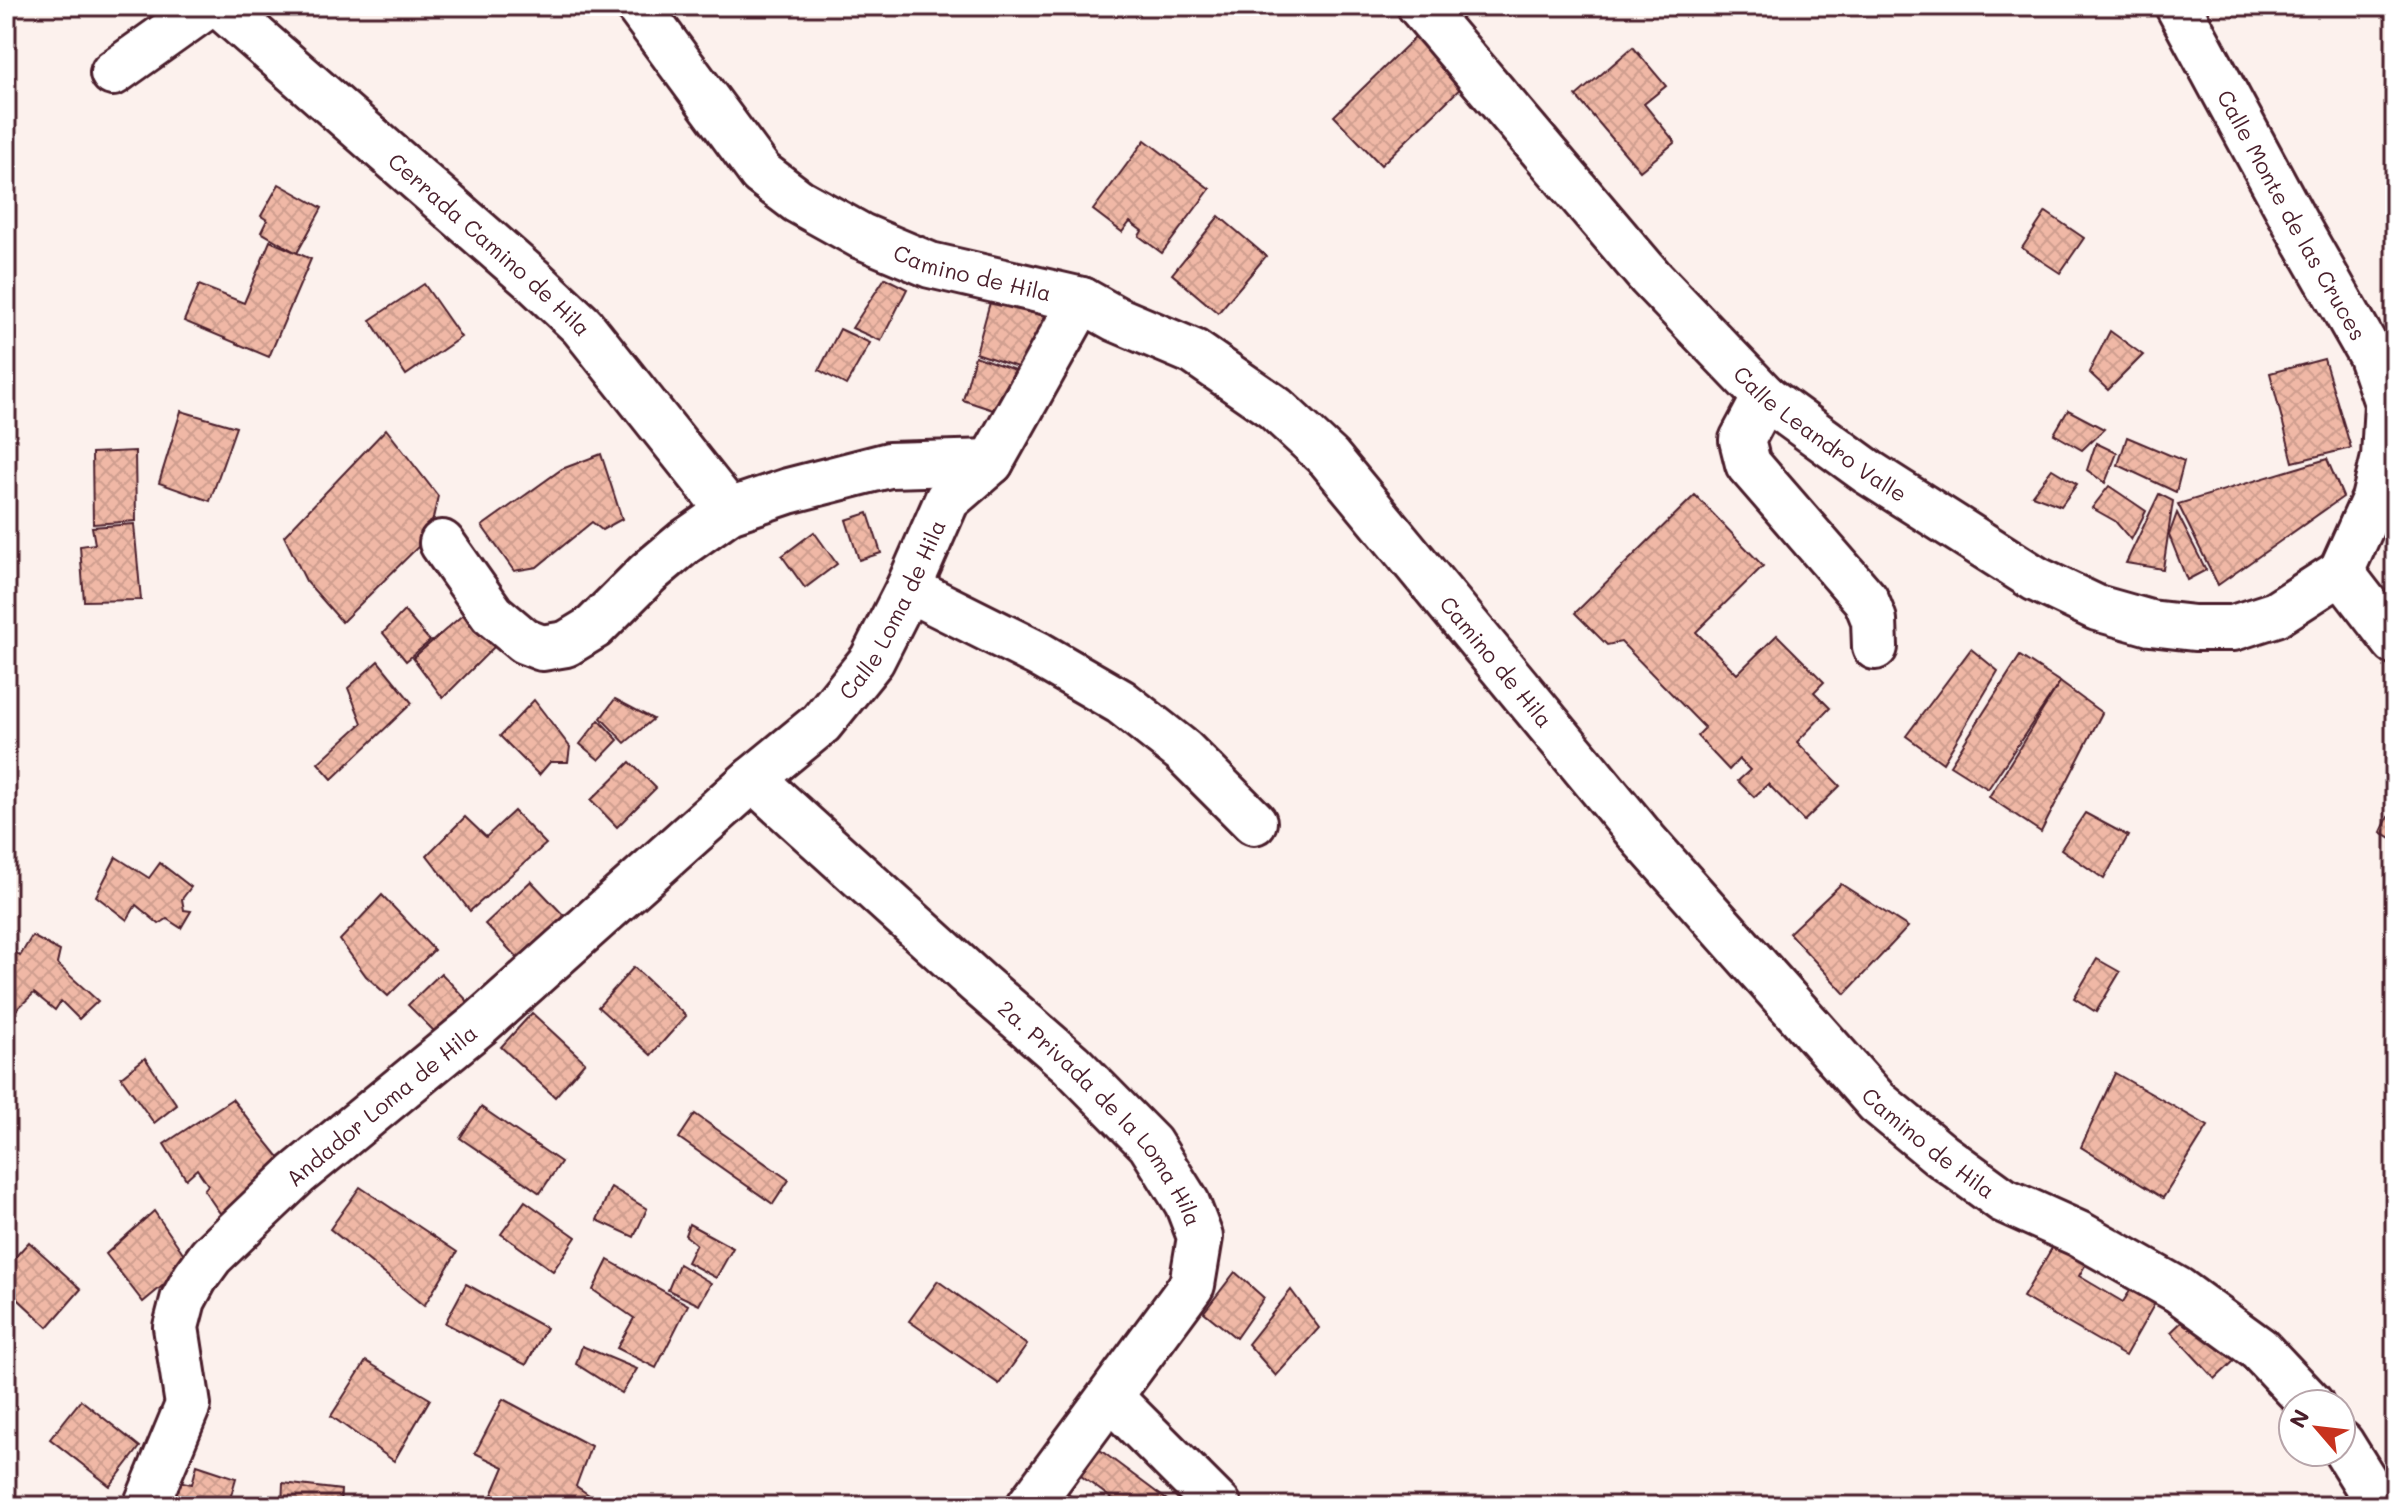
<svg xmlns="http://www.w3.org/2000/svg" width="2401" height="1512" viewBox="0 0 2401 1512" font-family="Mali,sans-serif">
<defs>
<pattern id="building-cross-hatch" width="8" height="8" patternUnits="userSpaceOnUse" patternTransform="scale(2)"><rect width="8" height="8" fill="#f0b8a6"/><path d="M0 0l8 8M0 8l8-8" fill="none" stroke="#cf9e8f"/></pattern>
</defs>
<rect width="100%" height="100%" fill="#fcf1ed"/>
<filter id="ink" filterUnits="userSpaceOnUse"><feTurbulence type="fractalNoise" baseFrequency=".0125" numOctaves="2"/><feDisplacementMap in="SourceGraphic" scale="16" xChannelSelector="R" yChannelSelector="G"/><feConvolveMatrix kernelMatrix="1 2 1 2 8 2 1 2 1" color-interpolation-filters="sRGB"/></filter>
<g filter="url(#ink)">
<g fill="url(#building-cross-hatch)" stroke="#4a1f2b" stroke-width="2">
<path d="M1423 30 1470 79 1381 165 1334 116Z"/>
<path d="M1633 47 1666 86 1644 104 1675 142 1640 171 1576 96Z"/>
<path d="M1145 140 1210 189 1162 253 1139 236 1142 231 1130 222 1122 232 1093 210Z"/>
<path d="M279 184 322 208 297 253 261 232 267 220 261 216Z"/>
<path d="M2046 212 2084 238 2060 273 2022 248Z"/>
<path d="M1219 216 1266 256 1218 313 1172 274Z"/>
<path d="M270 241 311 259 269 357 184 321 199 285 244 303Z"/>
<path d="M885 278 907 289 881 341 852 328Z"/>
<path d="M424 284 461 337 406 375 370 320Z"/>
<path d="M995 284 1060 304 1023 369 976 353Z"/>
<path d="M840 329 870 343 846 385 819 370Z"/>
<path d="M2110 331 2143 355 2108 390 2089 372Z"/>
<path d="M975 356 1015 370 993 410 963 400Z"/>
<path d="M2324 359 2351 448 2293 462 2270 373Z"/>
<path d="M2068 410 2104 429 2082 450 2054 434Z"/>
<path d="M181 411 236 427 210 501 159 483Z"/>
<path d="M386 429 438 496 429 536 342 622 306 581 284 536Z"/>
<path d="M2127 437 2184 461 2176 492 2118 465Z"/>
<path d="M2096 443 2117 453 2105 483 2087 470Z"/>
<path d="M135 451 136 521 93 524 92 453Z"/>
<path d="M601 454 622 519 602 530 592 522 537 567 514 571 482 526 562 469Z"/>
<path d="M2327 459 2343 497 2218 585 2178 504Z"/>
<path d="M2052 469 2077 484 2061 506 2032 495Z"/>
<path d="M2109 486 2146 511 2131 540 2115 521 2092 508Z"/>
<path d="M2159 494 2173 501 2163 569 2126 563Z"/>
<path d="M1695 495 1763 566 1696 632 1737 674 1777 635 1824 682 1814 692 1830 708 1797 742 1840 786 1804 821 1768 784 1754 797 1738 781 1750 770 1739 759 1729 770 1697 736 1705 728 1621 642 1607 645 1575 613Z"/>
<path d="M868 513 881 553 859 560 846 520Z"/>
<path d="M2177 513 2206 570 2187 580 2169 535Z"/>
<path d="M134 524 141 600 84 601 80 546 95 544 92 527Z"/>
<path d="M814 532 837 564 805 588 782 556Z"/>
<path d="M473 606 504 637 443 698 413 658Z"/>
<path d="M404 611 430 641 406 661 383 633Z"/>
<path d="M1971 649 1998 671 1943 763 1906 736Z"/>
<path d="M2020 656 2060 682 1988 789 1950 765Z"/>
<path d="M378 661 412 703 332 779 318 763 362 723 348 688Z"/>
<path d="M2060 682 2102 713 2041 832 1989 797Z"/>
<path d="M615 699 653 719 625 743 601 718Z"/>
<path d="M534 700 570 747 568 762H550L539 775 500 736Z"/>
<path d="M599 720 618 740 599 760 580 744Z"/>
<path d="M630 762 656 788 617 827 591 800Z"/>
<path d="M514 811 546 844 470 911 427 855 465 817 486 837Z"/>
<path d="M2085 813 2128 836 2104 879 2061 849Z"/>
<path d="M2388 817 2395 820V840L2381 832Z"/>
<path d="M116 857 149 878 160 863 191 887 182 899 184 910 191 911 181 928 167 919 159 924 136 905 127 920 96 896Z"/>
<path d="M531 881 571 923 525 966 485 924Z"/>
<path d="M1841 884 1908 927 1845 994 1789 933Z"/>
<path d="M382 895 434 950 388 996 366 976 340 940Z"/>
<path d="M32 936 60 951 57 964 98 1001 79 1019 61 1001 55 1010 34 993 13 1013 6 1009V958L13 950 20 956Z"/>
<path d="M2097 959 2120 972 2096 1012 2074 998Z"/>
<path d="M634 967 686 1016 651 1055 598 1007Z"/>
<path d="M441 973 476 1010 444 1041 408 1005Z"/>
<path d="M532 1013 585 1062 555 1097 501 1047Z"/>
<path d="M145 1058 177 1105 154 1123 121 1077Z"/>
<path d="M2115 1073 2208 1126 2163 1198 2081 1147Z"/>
<path d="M232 1099 286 1166 226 1222 204 1190 208 1185 197 1169 186 1179 164 1144Z"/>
<path d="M481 1107 561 1162 540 1193 460 1138Z"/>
<path d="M695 1114 789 1180 773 1204 679 1138Z"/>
<path d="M360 1187 457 1252 424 1306 330 1229Z"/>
<path d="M611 1187 647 1209 634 1237 597 1220Z"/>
<path d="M525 1201 576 1237 553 1271 501 1234Z"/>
<path d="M154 1211 190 1263 143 1302 106 1254Z"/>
<path d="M689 1224 733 1248 716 1278 687 1262 696 1244 685 1235Z"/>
<path d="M2059 1236 2091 1255 2079 1276 2123 1302 2139 1276 2163 1289 2125 1356 2023 1297Z"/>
<path d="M29 1242 81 1289 48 1327 6 1288V1267Z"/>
<path d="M608 1260 688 1305 656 1368 617 1348 634 1318 593 1290Z"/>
<path d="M679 1264 711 1283 699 1305 668 1290Z"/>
<path d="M1235 1272 1264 1298 1236 1338 1204 1312Z"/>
<path d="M938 1281 1027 1345 999 1384 909 1321Z"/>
<path d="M466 1284 546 1328 526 1365 445 1323Z"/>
<path d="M1291 1290 1319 1328 1276 1376 1248 1344Z"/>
<path d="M2214 1291 2258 1338 2215 1379 2171 1332Z"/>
<path d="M582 1346 637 1369 622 1393 576 1364Z"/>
<path d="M366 1361 430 1399 394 1461 331 1416Z"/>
<path d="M503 1399 591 1446 576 1486 595 1499 592 1506H525L492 1495 504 1467 475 1453Z"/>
<path d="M81 1400 140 1447 110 1486 50 1439Z"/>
<path d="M1100 1450 1175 1506H1122L1081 1476Z"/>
<path d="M197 1465 236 1478 228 1506H171L178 1481 192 1484Z"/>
<path d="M283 1483 341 1490 340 1506H282Z"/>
<path d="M1061 1489 1084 1506H1048Z"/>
<path d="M235 1498 271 1503V1506H234Z"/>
</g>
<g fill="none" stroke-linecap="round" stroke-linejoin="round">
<g stroke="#4a1f2b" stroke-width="50">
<g id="minor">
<path id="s1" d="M220 6 533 280 582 326 729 511"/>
<path id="s2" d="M638 6 761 173 798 201 861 236 930 265 1082 300 1116 319 1194 352 1275 408 1329 458 1645 841 1877 1102 1941 1155 2003 1200 2079 1234 2178 1290 2259 1349 2311 1404"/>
<path id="s3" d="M1420 6 1650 277 1765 397 1868 472 2036 579 2097 608 2150 623 2194 628H2233L2276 614 2341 572"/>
<path id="s4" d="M2178 6 2298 228 2370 354 2387 403 2384 457 2374 499 2341 572"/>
<path d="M113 73 207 6"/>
<path d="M1765 397 1742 440 1748 464 1866 600 1874 620 1875 647"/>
<path d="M442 543 492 614 524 641 542 648 566 644 594 627 648 573 685 542 729 511 788 491 889 465 991 462"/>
<path d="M2341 572 2395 642"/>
<path d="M908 589 1038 654 1121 702 1183 751 1254 822"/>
<path id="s5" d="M753 779 978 983 1071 1064 1150 1144 1187 1203 1200 1237 1192 1285 1029 1506"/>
<path d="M1111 1398 1219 1506"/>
<path d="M2341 1443 2380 1506"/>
<path id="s6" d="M146 1506 188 1405 176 1327 183 1300 195 1278 211 1256 297 1174 478 1025 753 779 821 723 872 660 908 589 947 500 991 462 1082 300"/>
</g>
</g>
<use href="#minor" stroke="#fff" stroke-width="44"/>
</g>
</g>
<g text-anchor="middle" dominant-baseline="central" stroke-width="7" stroke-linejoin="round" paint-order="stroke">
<g font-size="22" fill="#4a1f2b" stroke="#fff">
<text stroke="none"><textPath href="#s4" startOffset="238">Calle Monte de las Cruces</textPath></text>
<text stroke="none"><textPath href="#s1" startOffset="360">Cerrada Camino de Hila</textPath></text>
<text stroke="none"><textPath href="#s2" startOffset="444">Camino de Hila</textPath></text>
<text stroke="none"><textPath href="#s3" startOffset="588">Calle Leandro Valle</textPath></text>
<text stroke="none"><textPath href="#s6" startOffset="1214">Calle Loma de Hila</textPath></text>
<text stroke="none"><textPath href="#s2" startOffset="1116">Camino de Hila</textPath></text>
<text stroke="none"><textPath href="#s6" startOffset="496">Andador Loma de Hila</textPath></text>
<text stroke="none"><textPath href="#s5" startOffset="484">2a. Privada de la Loma Hila</textPath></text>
<text stroke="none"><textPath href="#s2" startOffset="1764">Camino de Hila</textPath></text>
</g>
</g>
<rect width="2401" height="1512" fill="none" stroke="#fff" stroke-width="32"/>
<rect x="16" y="16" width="2369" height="1480" fill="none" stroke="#4a1f2b" stroke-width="3" filter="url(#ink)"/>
<g transform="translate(2317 1428) rotate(298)"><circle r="38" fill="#ffffff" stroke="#b7a5aa" stroke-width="2"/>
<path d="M0-6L14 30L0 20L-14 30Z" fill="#c8321e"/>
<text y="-12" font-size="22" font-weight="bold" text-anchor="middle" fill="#4a1f2b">N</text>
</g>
</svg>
